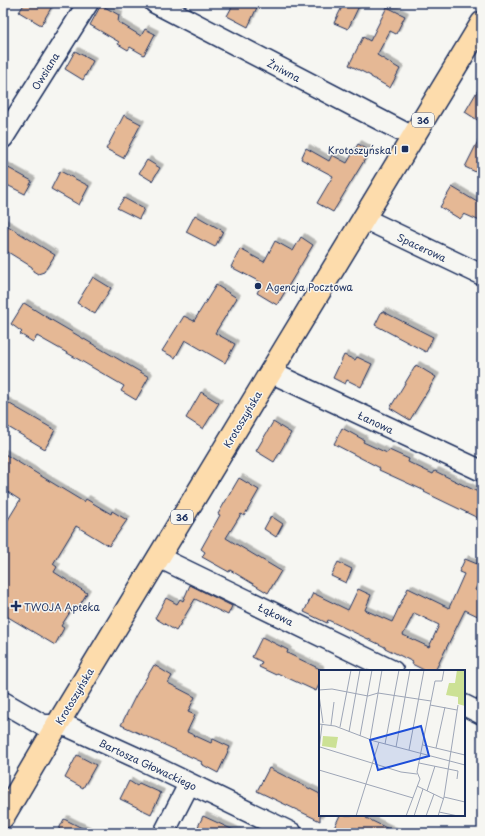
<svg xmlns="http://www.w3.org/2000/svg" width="485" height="836" viewBox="0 0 485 836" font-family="'Playpen Sans',sans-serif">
<defs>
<filter id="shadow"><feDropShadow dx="3.5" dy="-3.5" stdDeviation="0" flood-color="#0004"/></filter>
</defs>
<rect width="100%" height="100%" fill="#f6f6f2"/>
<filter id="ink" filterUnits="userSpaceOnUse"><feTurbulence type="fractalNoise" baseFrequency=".025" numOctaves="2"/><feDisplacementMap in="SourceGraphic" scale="8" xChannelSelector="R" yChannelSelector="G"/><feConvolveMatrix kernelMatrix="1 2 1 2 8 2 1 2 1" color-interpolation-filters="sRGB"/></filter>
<g filter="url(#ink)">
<g fill="#e5b895" stroke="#1b2f5e" fill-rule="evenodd" filter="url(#shadow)">
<path d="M25 3H54L41 25 19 12Z"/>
<path d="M234 3H259L248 27 227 16Z"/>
<path d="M344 3H352L359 6 348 29 334 23Z"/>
<path d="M101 5 119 15 118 22 141 36 145 29 155 34 144 55 130 47 128 50 118 44 119 42 90 25Z"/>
<path d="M387 7 405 16 396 34 390 31 377 55 400 69 390 88 371 77V76L349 65 363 37 370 41Z"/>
<path d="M75 51 93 61 83 80 65 69Z"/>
<path d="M482 83V123L465 112Z"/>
<path d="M124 115 141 124 123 158 106 149Z"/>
<path d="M482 133V175L465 167Z"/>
<path d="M358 144 370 151 333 212 317 203 333 176 301 159 306 148 329 161 332 155 347 163Z"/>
<path d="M147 160 160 168 152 181 139 173Z"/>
<path d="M3 165 32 181 25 194 3 183Z"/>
<path d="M60 171 89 186 79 205 51 189Z"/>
<path d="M452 187 482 205V222L464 214 460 219 440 207Z"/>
<path d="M124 198 144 209 139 219 117 208Z"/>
<path d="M195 215 223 231 215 247 186 232Z"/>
<path d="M3 223 55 255 44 272 38 274 33 271 32 267 3 249Z"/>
<path d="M301 237 313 245 277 305 257 293 262 283 231 267 240 249 264 262 275 241 293 251Z"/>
<path d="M93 277 111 288 95 314 77 303Z"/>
<path d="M216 285 237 298 215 333 235 344 225 363 185 340 175 358 162 351 184 316 194 321Z"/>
<path d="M24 303 48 318 149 377 136 400 121 391 124 386 76 358 37 336 33 342 20 334 22 332 11 324Z"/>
<path d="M382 311 433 337 426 352 375 325Z"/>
<path d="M344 355 355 360 357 357 372 364 361 387 347 380 345 384 333 378Z"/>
<path d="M416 365 436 377 410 420 390 408Z"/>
<path d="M201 392 219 403 203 429 186 418Z"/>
<path d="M3 400 55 430 45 449 3 424Z"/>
<path d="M273 422 291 433 274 462 256 451Z"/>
<path d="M342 428 364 440 363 442 387 453 389 450 409 459 408 462 433 474 435 471 482 494V520L424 492 425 491 379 470 380 468 334 444Z"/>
<path d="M3 453 84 502 86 499 111 514 112 511 127 520 109 546 76 526 53 564 57 567 54 572 87 593 78 608 74 606 61 626 64 628 55 645 3 614V528L20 500 3 489Z"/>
<path d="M239 478 259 490 244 516 241 514 226 538 281 571 268 593 230 570 229 572 202 557 205 552 201 549 220 515 218 514Z"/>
<path d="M271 516 283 524 276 537 264 529Z"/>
<path d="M465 559 482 566V574L475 590 482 593V618L465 610 435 671H426L412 664 413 662 385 648V647L328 620 327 623 304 612 313 593 348 610 358 589 371 595 365 610 392 622 408 588 449 608 464 574 459 572ZM414 613 439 625 429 647 403 635Z"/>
<path d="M338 562 352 569 346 583 331 576Z"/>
<path d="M190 585 232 606 228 615 195 599 176 631 155 618 166 598 177 604 180 599 183 601Z"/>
<path d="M262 637 288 650 287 653 320 669V683L316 691 277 673 276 675 259 667 262 662 252 657Z"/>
<path d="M154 665 172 676 168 683 195 697 188 712 195 715 187 732 211 743 213 739 230 747 218 773 201 764 202 762 121 725 136 695Z"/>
<path d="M77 755 96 765 83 788 65 778Z"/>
<path d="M269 768 320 794V821L257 791Z"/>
<path d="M129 781 137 786 139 783 161 793 151 814 120 799Z"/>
<path d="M340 815H368L366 818 397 833H344L334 828Z"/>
<path d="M203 816 240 833H195Z"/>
<path d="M64 819 92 833H57Z"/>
</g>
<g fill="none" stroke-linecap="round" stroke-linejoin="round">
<g stroke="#1b2f5e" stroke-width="23">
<g id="minor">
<path d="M155 3 413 137"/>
<path d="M3 138 88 3"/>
<path d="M363 218 482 275"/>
<path d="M270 372 482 471"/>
<path d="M158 557 393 671"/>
<path d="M3 702 43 725H57L69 727 135 757 292 833"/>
<path d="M464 705 482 714"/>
<path d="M164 833 189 784"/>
</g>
</g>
<g stroke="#1b2f5e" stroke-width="25">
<path id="major" d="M3 817 57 725 482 23"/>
</g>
<use href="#minor" stroke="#f6f6f2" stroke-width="20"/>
<use href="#major" stroke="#fddcac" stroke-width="22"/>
</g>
</g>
<g fill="#1b2f5e" stroke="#f6f6f2" stroke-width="1.5">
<rect x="401" y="145" width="8" height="8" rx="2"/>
<circle cx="258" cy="286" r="4"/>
<path d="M14 600h4v4h4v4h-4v4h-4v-4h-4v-4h4z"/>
</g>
<g text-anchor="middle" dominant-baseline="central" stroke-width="3" stroke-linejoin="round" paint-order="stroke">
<g fill="#f6f6f2" stroke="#5d6b8a" stroke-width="1">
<rect x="412" y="113" width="22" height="14" rx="3"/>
<rect x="171" y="510" width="22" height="14" rx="3"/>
</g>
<g font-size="9" font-weight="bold" fill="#1b2f5e">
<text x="423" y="120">36</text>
<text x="182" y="517">36</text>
</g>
<g font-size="10" fill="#1b2f5e" stroke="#f6f6f2">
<text transform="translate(284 70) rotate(28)">Żniwna</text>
<text transform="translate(45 71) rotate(-58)">Owsiana</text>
<text transform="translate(422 247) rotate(25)">Spacerowa</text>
<text transform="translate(242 419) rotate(-59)">Krotoszyńska</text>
<text transform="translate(376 422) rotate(25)">Łanowa</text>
<text transform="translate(276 614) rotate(26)">Łąkowa</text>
<text transform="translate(74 696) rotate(-59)">Krotoszyńska</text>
<text transform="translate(148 764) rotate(25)">Bartosza Głowackiego</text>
</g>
<g font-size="10" fill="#1b2f5e" stroke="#f6f6f2" text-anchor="start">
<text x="397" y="149" text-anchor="end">Krotoszyńska I</text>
<text x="266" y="286">Agencja Pocztowa</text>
<text x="24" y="606">TWOJA Apteka</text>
</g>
</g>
<g transform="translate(319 670)">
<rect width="146" height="146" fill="#f6f6f2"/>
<path d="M138 0H146V36L139 34V27L127 25 130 13H136ZM4 66 19 67 17 78 3 76Z" fill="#cce195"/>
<path fill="none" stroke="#9ea6b7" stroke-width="1" d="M0 20 13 19 49 26 59 23 112 31M0 25 4 53M111 35 138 40M0 54 16 56 55 71 146 95M12 55 15 32M21 57 32 0M30 62 41 0M41 66 53 0M51 70 63 0M66 74 80 0M104 75 146 85M1 77 82 102 98 104M77 77 91 0M117 78 126 37M0 80 3 55M90 80 105 0M100 93 139 101 138 109M0 100 94 128M98 116 125 129M108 121 116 96M125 127 146 132M120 142 139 146M37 146 60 72M87 146 101 109 98 102 116 11H123L125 0M95 146 104 119M107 146 115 124M119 146 125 127 139 35"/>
<path fill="#1d4ed8" fill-opacity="0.15" stroke="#1d4ed8" stroke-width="2" d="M102 56 110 86 59 100 51 70Z"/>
<rect width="146" height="146" fill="none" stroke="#1b2f5e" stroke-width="2"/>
</g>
<rect width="485" height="836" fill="none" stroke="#f6f6f2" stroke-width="16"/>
<rect x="8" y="8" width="469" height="820" fill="none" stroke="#1b2f5e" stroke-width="1.5" filter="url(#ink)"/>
</svg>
